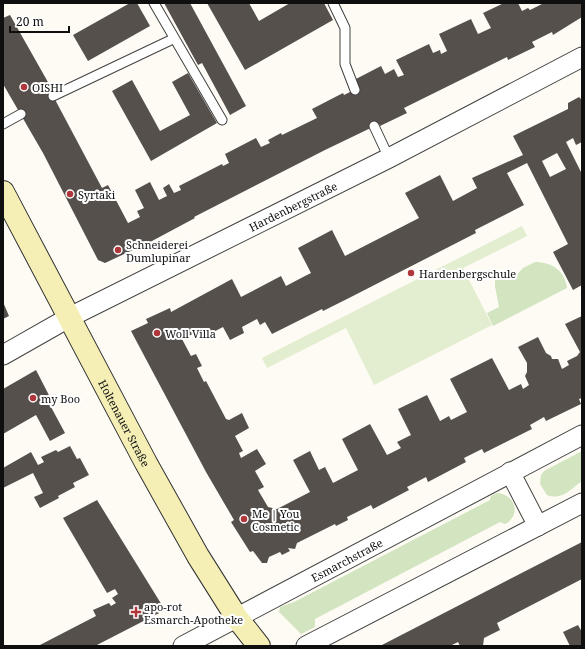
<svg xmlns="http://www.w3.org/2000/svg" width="585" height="649" viewBox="0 0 585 649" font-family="'Noto Serif',serif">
<rect width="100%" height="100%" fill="#fdfbf3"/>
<g fill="#d2e4c0">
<path d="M535 262C552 262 565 271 567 288L493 326 487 313 499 307 495 286V276L514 278 523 268Z"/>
<path d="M582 451V481C572 488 562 501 547 495L540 484 541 475 544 471Z"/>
<path d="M497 493C515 494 522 515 505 524L500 522 315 619V627L301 634 279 612 280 607 294 602 490 500 491 496Z"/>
</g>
<path fill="#e3edd0" d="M522 226 527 236 463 268 492 325 374 385 346 328 267 368 262 358Z"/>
<g fill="#56504d" fill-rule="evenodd">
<path d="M130 3H137L150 26 88 61 73 35Z"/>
<path d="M164 3H190L246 106 230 115 202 63 198 65Z"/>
<path d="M207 3H249L259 21 290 3H324L333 20 245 70Z"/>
<path d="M504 3H518L522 11 528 8 530 10 544 3H582V17L553 35 552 32 532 42 535 47 508 60 507 57 412 104 404 108 407 113 380 126 379 124 325 150 194 217 195 218 152 241 105 263 98 260 43 153 3 84V18L10 15 53 91 51 92 102 188 108 185 128 223 140 217 137 211 144 208 135 190 150 182 159 200 167 196 163 188 169 184 174 193 181 190 179 186 222 164 223 166 229 163 225 154 256 138 261 147 270 143 268 140 281 133 282 135 317 118 312 109 343 93 344 95 358 88 354 80 381 66 385 74 394 69 398 77 404 75 396 60 429 44 433 53 440 50 441 54 447 51 439 34 471 19 478 34 491 28 483 13Z"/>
<path d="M188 73 217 123 151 161 112 91 132 80 160 131 190 115 172 82Z"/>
<path d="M579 97 582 100V142L576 145 573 138 566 142 582 174V285L573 290 553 252 568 244 527 163 507 173 524 205 475 230 476 233 349 298 323 311 322 309 272 334 265 322 260 325 257 319 242 327 244 333 230 340 223 327 202 338 199 331 182 339 191 356 196 354 202 366 197 368 204 382 206 381 226 419 229 420 242 413 249 428 235 436 243 451 239 453 241 458 257 449 266 464 255 471 264 487 258 490 268 507 277 509 310 492 293 460 310 451 319 470 325 467 333 483 358 470 342 439 370 424 387 455 401 448 397 442 411 435 398 409 427 395 440 421 449 416 451 420 467 412 450 379 492 358 509 390 521 384 523 389 529 385 525 376 527 372V363L518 347 538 337 546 353 551 356 552 359H558L562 369 569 365 567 361 577 356 580 352 565 324 582 316V398L579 399 581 404 546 421 544 417 530 425 532 429 484 453 482 449 464 458 466 462 428 482 426 477 407 487 409 490 373 509 371 505 347 517 348 520 336 526 335 524 297 543 295 549 288 548 290 551 282 555 280 552 269 557 267 563H262L253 551 250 552 231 522 234 520 206 472 131 331 148 323 146 319 170 308 171 312 232 279 241 297 281 276 286 286 305 276 311 273 298 248 332 230 345 256 419 218 405 193 440 175 453 201 477 188 472 178 523 155 513 136 568 109V103ZM557 153 566 169 550 177 542 161Z"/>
<path d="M3 302 9 316 3 319Z"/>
<path d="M36 370 54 405 51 407 65 433 50 441 36 415 3 434V389Z"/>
<path d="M70 446 77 459 80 458 89 475 73 483 75 487 58 496 59 498 40 508 34 497 43 493 33 473 3 488V468L31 452 38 465 44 462 41 457 56 450 58 452Z"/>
<path d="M97 500 165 610 95 646H38L96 616 93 610 109 603 111 606 116 603 112 598 118 594 115 589 107 593 63 518Z"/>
<path d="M582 542V579L497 623 500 630 484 638 483 646H460L458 642 450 646H380Z"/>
<path d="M578 625 582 632V646H570L563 632Z"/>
</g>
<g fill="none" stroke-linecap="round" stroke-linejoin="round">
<g stroke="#424242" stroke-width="11">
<g id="lane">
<path d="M154 3 222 120"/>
<path d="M333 3 345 28V64L355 90"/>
<path d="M53 96 173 39"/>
<path d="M3 124 21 114"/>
<path d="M374 126 389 158"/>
</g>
</g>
<g stroke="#424242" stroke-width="21">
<g id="street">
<path id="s1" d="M3 355 70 317 389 158 582 57"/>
<path d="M510 472 538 526"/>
<path id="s2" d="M183 646 582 435"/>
<path d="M306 646 582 503"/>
</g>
</g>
<g stroke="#313131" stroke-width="24">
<g id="secondary">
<path id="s3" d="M3 192 146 463 198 556 237 618 259 646"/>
</g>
</g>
<use href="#lane" stroke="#fff" stroke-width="9"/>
<use href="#street" stroke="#fff" stroke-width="19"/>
<use href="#secondary" stroke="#f5efb6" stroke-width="22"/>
</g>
<g fill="#af373c" stroke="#fff" stroke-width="1.5">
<circle cx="24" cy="87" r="4"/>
<circle cx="70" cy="194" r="4"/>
<circle cx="118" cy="250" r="4"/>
<circle cx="411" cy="273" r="4"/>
<circle cx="157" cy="333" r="4"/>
<circle cx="33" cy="398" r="4"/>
<circle cx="244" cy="519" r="4"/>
<path d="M134 606h4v4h4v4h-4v4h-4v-4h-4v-4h4z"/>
</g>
<g text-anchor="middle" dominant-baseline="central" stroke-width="4" stroke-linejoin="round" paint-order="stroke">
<g font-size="11" fill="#0f0f0f" stroke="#fff" text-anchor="start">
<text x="32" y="87">OISHI</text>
<text x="78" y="194">Syrtaki</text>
<text x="126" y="244">Schneiderei<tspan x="126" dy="13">Dumlupinar</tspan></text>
<text x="419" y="273">Hardenbergschule</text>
<text x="165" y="333">Woll Villa</text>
<text x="41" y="398">my Boo</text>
<text x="252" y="513">Me | You<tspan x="252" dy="13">Cosmetic</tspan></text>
<text x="144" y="606">apo-rot<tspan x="144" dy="13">Esmarch-Apotheke</tspan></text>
</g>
<g font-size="11" fill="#0f0f0f" stroke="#fff">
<text stroke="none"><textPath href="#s1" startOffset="326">Hardenbergstraße</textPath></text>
<text stroke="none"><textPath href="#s3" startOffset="261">Holtenauer Straße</textPath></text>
<text stroke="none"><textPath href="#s2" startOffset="185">Esmarchstraße</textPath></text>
</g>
</g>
<rect width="585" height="649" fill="none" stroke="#0f0f0f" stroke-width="8"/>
<path d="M10 26v6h59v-6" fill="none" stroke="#0f0f0f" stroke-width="2"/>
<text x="16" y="26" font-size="12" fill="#0f0f0f" stroke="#ffffff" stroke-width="3" paint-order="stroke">20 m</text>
</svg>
